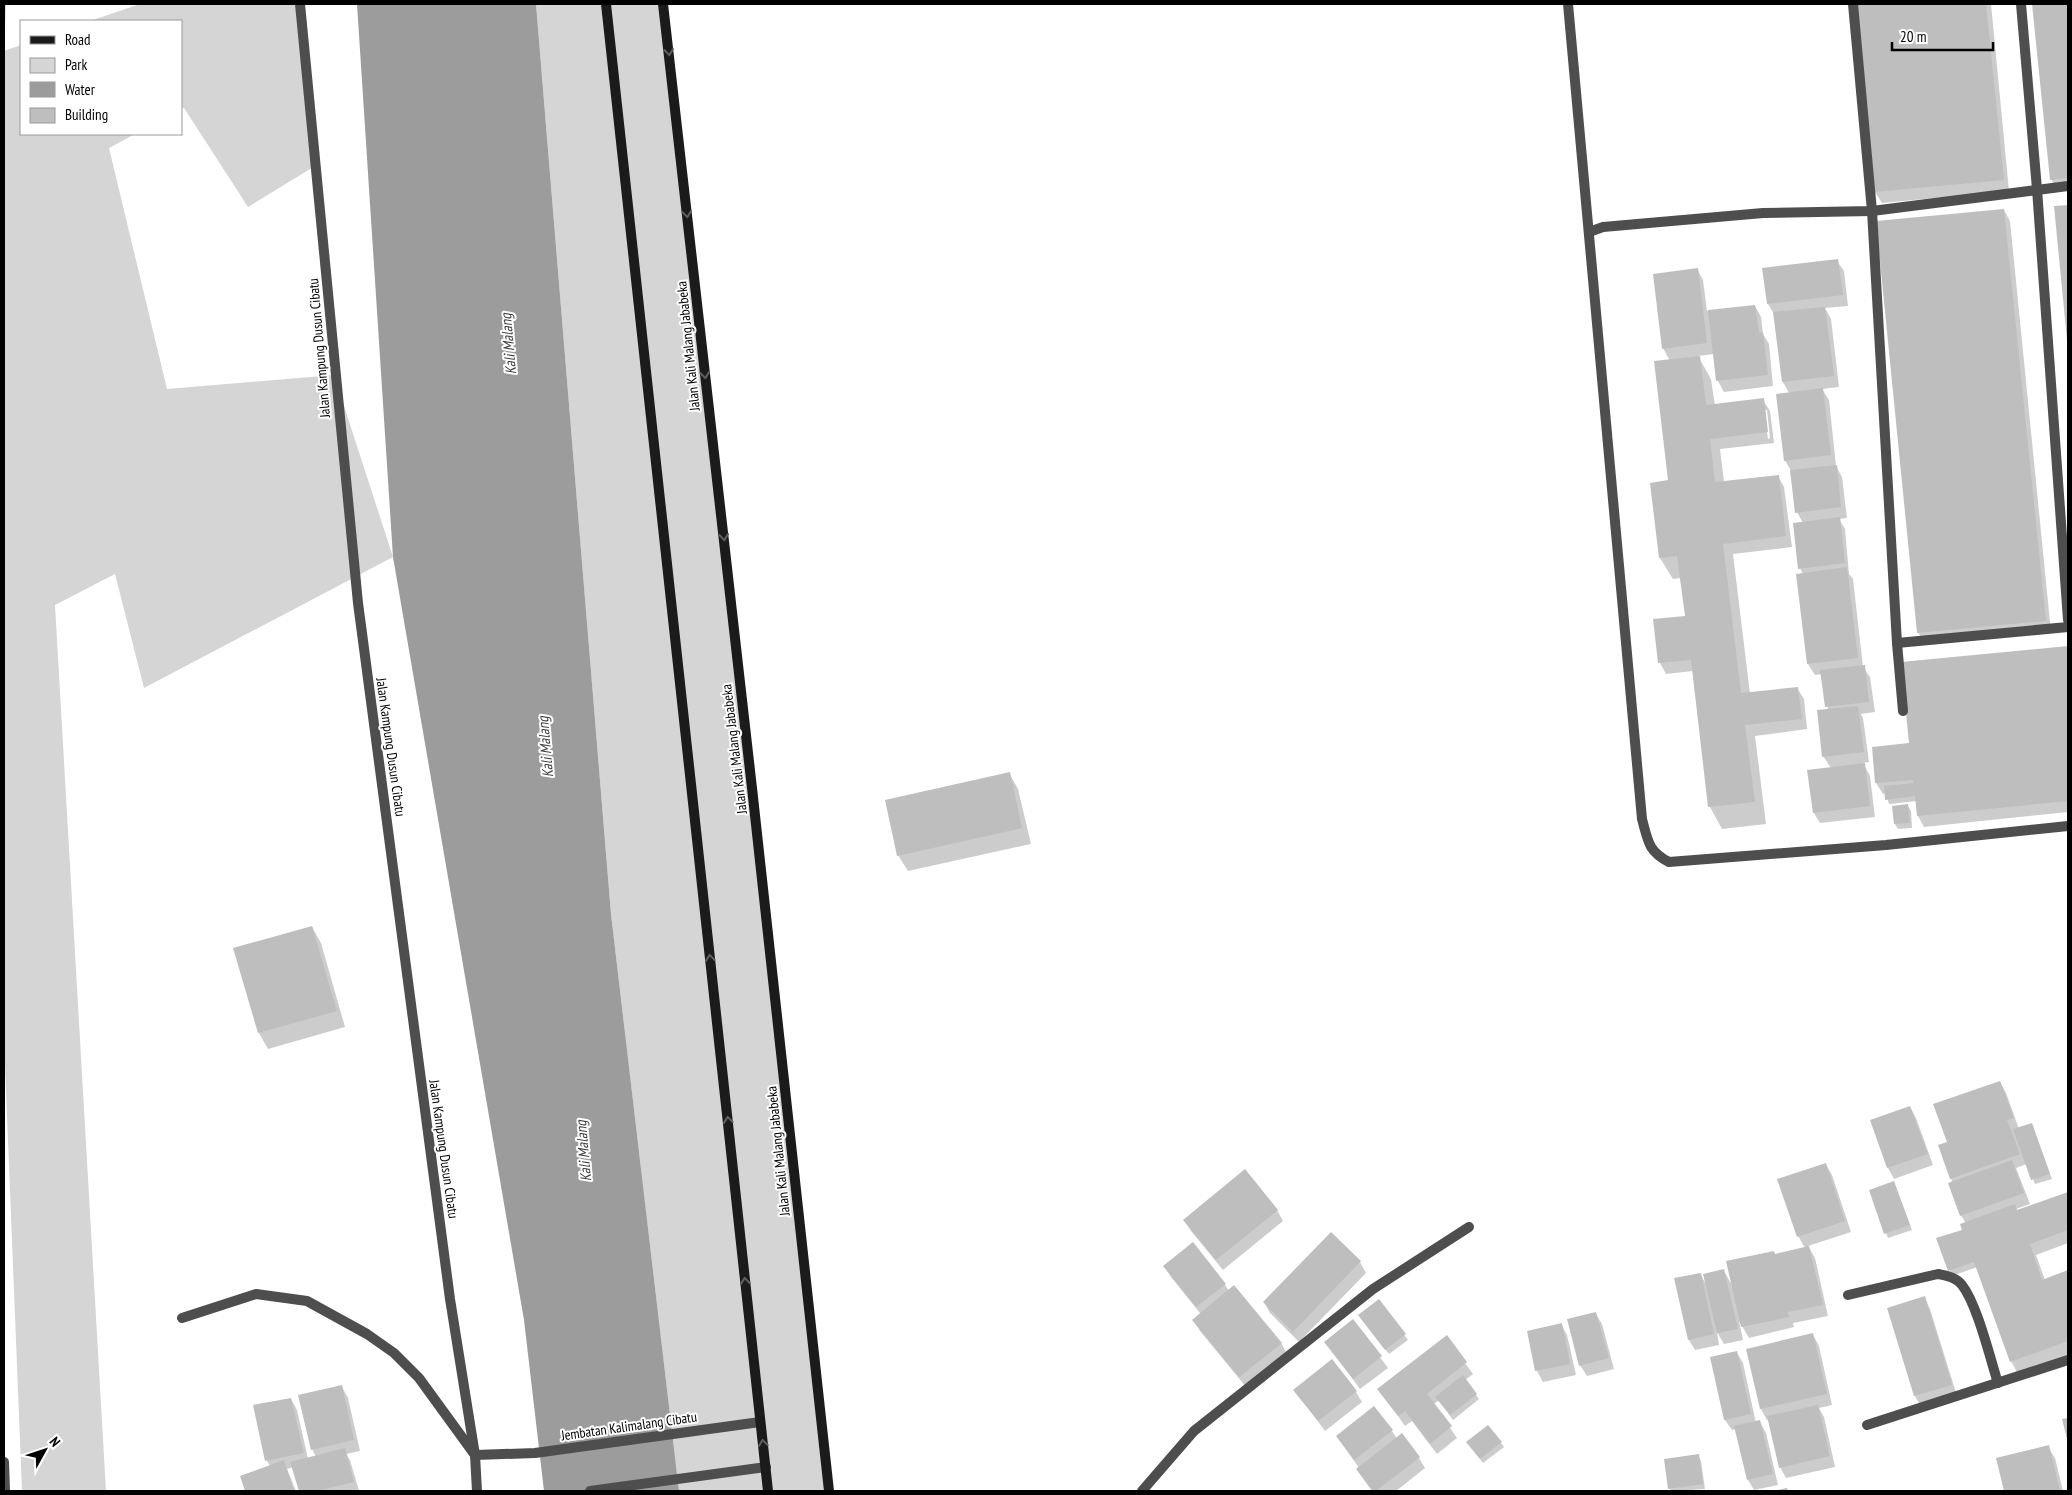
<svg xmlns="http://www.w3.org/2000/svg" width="2072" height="1495" viewBox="0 0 2072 1495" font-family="'PT Sans Narrow',sans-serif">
<rect width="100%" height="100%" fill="#fff"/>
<g fill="#d5d5d5">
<path d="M4 4H6L4 51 21 45V134H135L109 148 167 389 334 375 393 557 144 688 115 574 55 605 106 1491H22L4 1041Z"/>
<path d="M140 4H298L320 163 248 207 184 108 181 109V21H90Z"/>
<path d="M536 4H665L828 1491H679L611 914Z"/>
</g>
<path fill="#9c9c9c" d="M357 4H536L611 914 679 1491H544L524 1320 393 557Z"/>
<g fill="#0003" fill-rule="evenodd">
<path d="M1857 4H1991L2009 191 1882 203 1875 192Z"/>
<path d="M2034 4H2068V189L2057 190 2051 179Z"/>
<path d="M2068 206V339L2055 207Z"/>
<path d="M2004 210 2010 221 2051 632 1924 643 1918 632Z"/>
<path d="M1837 261 1844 271 1848 306 1825 308 1831 319 1839 387 1822 389 1829 400 1836 466 1842 477 1847 518 1839 519 1845 529 1849 574 1853 579 1863 667 1870 677 1875 712 1861 714 1863 718 1869 762 1863 763 1870 776 1875 817 1820 823 1814 813 1831 768 1823 756 1828 710 1822 674 1815 675 1808 664 1797 575 1803 574 1800 568 1803 523 1797 512 1791 471 1785 460 1789 393 1783 382 1774 314 1768 304Z"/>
<path d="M1697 269 1703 280 1707 311 1755 306 1761 317 1763 334 1769 344 1773 386 1724 392 1718 381 1714 354 1698 356 1711 379 1715 406 1763 400 1770 411 1774 443 1720 449 1724 482 1778 476 1784 487 1792 547 1733 554 1750 694 1797 688 1804 699 1807 729 1755 736 1766 824 1722 829 1710 807 1693 671 1666 674 1660 663 1655 620 1686 617 1681 578 1673 579 1660 558 1651 484 1669 481 1670 361 1663 348ZM1764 410H1767L1770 438 1768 439Z"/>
<path d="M2068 647V812L1924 827 1918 816 1917 801 1889 804 1886 793 1883 794 1876 783 1911 745 1902 663Z"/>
<path d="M1009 773 1018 789 1031 844 908 871 898 855Z"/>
<path d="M1908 806 1911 811 1912 828 1898 829 1895 824 1893 807Z"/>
<path d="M312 927 321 943 345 1027 268 1049 259 1033 235 949Z"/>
<path d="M2000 1082 2006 1093 2019 1129 2034 1130 2052 1179 2035 1184 2027 1164 2016 1168 2030 1204 2016 1209 2018 1211 2068 1193V1243L2036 1255 2045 1280 2068 1272V1361L2020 1378 2011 1361 1977 1267 1952 1276 1938 1239 1965 1237 1966 1224 1961 1215 1951 1178 1948 1143Z"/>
<path d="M1910 1107 1916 1118 1933 1165 1894 1179 1888 1168 1871 1121Z"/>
<path d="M1826 1165 1832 1175 1851 1232 1808 1246 1815 1258 1828 1316 1793 1323 1794 1327 1749 1338 1739 1321 1743 1340 1724 1344 1717 1332 1719 1345 1695 1350 1689 1340 1700 1274 1706 1284 1724 1271 1733 1287 1775 1255 1805 1248 1798 1236Z"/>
<path d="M1896 1188 1912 1230 1888 1238 1886 1233Z"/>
<path d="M1277 1210 1283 1221 1223 1270 1191 1231 1185 1220Z"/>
<path d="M1331 1234 1360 1262 1366 1273 1299 1342 1270 1313 1264 1302Z"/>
<path d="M1165 1266 1225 1285 1229 1291 1281 1343 1287 1354 1246 1387 1200 1331 1194 1320 1200 1313 1171 1277Z"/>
<path d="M1924 1298 1930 1309 1957 1396 1921 1407 1915 1396 1888 1309Z"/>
<path d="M1379 1301 1408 1340 1389 1354 1363 1321Z"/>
<path d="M1595 1313 1602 1324 1614 1369 1587 1376 1580 1365Z"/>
<path d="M1353 1321 1388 1368 1360 1389 1326 1342Z"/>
<path d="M1561 1324 1567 1335 1576 1375 1543 1382 1537 1371 1529 1332Z"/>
<path d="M1813 1335 1819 1346 1832 1405 1819 1408 1824 1417 1835 1467 1786 1478 1780 1467 1769 1419 1767 1420 1761 1409Z"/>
<path d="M1446 1337 1473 1374 1465 1380 1479 1399 1453 1420 1439 1400 1434 1404 1457 1438 1437 1454 1412 1421 1405 1426 1379 1389Z"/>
<path d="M1737 1353 1743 1363 1756 1423 1760 1422 1766 1433 1778 1485 1754 1490 1748 1480 1736 1429 1732 1430 1725 1420Z"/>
<path d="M342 1387 348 1398 360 1451 346 1454 350 1460 359 1491H300L293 1467 287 1469 296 1491H246L241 1476 270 1466 267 1461 291 1399 297 1410 308 1459 316 1457 312 1449Z"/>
<path d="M1295 1390 1356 1392 1362 1402 1325 1431Z"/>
<path d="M1392 1431 1397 1439 1419 1458 1425 1468 1396 1491H1372L1357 1470 1359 1468 1337 1436Z"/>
<path d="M1501 1443 1504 1447 1483 1463 1471 1447Z"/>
<path d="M2048 1447 2055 1458 2063 1491H2005L1998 1459Z"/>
<path d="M1698 1456 1701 1461 1705 1489 1671 1491 1670 1488Z"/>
</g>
<g fill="#bebebe">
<path d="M1856 4H1986L2004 180 1874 192Z"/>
<path d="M2032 4H2068V178L2050 180Z"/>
<path d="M2068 205V340H2067L2054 206Z"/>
<path d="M2004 209 2046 621 1917 633 1876 221Z"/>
<path d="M1838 259 1843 295 1767 304 1762 268Z"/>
<path d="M1698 268 1707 343 1662 349 1653 274Z"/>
<path d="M1755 305 1759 333 1763 332 1768 375 1716 381 1708 310Z"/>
<path d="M1825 307 1834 376 1782 382 1773 312Z"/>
<path d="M1700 356 1706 405 1764 398 1768 432 1710 439 1715 482 1779 475 1786 536 1723 544 1741 693 1798 687 1802 719 1745 725 1755 802 1708 807 1691 660 1658 663 1653 619 1685 616 1677 556 1659 558 1650 483 1668 480 1654 361Z"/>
<path d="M1823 388 1831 455 1784 461 1776 394Z"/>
<path d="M1837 465 1841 507 1795 513 1790 470Z"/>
<path d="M1840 517 1845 563 1798 569 1793 523Z"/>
<path d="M1847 567 1858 658 1807 664 1796 574Z"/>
<path d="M2068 646V801L1917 816 1915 796 1885 800 1884 786 1914 783 1913 780 1875 783 1872 747 1909 743 1901 662Z"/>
<path d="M1865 665 1869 702 1825 707 1820 670Z"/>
<path d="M1858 706 1864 752 1822 757 1817 710Z"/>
<path d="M1865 763 1870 806 1813 813 1807 770Z"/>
<path d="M1010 772 1022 828 897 856 885 800Z"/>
<path d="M1908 804 1910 823 1894 824 1892 806Z"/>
<path d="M312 926 337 1011 258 1033 233 948Z"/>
<path d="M2000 1081 2014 1118 2007 1120 2020 1154 1950 1179 1938 1145 1947 1142 1933 1104Z"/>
<path d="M1910 1106 1928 1154 1887 1168 1870 1120Z"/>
<path d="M2032 1123 2050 1174 2031 1180 2013 1129Z"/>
<path d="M2012 1160 2024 1193 1960 1216 1948 1183Z"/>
<path d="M1826 1163 1845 1221 1797 1237 1777 1179Z"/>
<path d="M1245 1169 1278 1210 1216 1260 1183 1220Z"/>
<path d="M1894 1181 1910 1225 1884 1234 1869 1190Z"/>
<path d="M2068 1192V1230L2030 1244 2042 1280 2068 1270V1341L2010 1362 1974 1262 1948 1271 1936 1238 1962 1230 1960 1224 2015 1204 2017 1210Z"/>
<path d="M1331 1232 1361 1261 1293 1332 1263 1302Z"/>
<path d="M1193 1242 1226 1284 1196 1307 1163 1266Z"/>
<path d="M1809 1246 1823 1305 1788 1312 1789 1317 1741 1327 1726 1261 1774 1251 1775 1254Z"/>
<path d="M1724 1269 1738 1329 1717 1333 1703 1274Z"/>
<path d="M1701 1273 1714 1334 1688 1340 1674 1278Z"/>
<path d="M1234 1285 1282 1343 1239 1377 1192 1320Z"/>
<path d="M1925 1296 1952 1385 1914 1396 1887 1308Z"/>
<path d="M1379 1299 1406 1334 1385 1350 1358 1315Z"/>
<path d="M1596 1312 1609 1358 1579 1366 1567 1319Z"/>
<path d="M1353 1319 1382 1356 1353 1379 1324 1342Z"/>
<path d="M1562 1323 1570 1364 1535 1371 1527 1331Z"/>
<path d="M1813 1333 1827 1394 1760 1409 1746 1349Z"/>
<path d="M1447 1335 1467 1362 1427 1394 1452 1426 1430 1444 1405 1411 1398 1416 1377 1389Z"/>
<path d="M1737 1351 1751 1414 1724 1420 1710 1357Z"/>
<path d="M1332 1359 1357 1391 1318 1421 1293 1390Z"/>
<path d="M1463 1375 1477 1394 1450 1415 1435 1397Z"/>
<path d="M342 1385 354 1440 311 1450 298 1395Z"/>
<path d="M291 1398 304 1453 265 1461 253 1405Z"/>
<path d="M1818 1405 1830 1456 1779 1468 1767 1416Z"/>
<path d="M1374 1406 1393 1430 1354 1460 1336 1436Z"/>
<path d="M2068 1418V1443L2062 1419Z"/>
<path d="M1760 1420 1773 1474 1747 1480 1734 1426Z"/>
<path d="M1488 1425 1502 1442 1480 1459 1466 1442Z"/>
<path d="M1402 1433 1420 1457 1376 1491H1373L1356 1469Z"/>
<path d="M2049 1445 2060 1491H2004L1996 1458Z"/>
<path d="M345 1448 354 1482 317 1491H299L290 1462Z"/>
<path d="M1699 1454 1703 1484 1668 1489 1664 1459Z"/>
<path d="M284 1460 294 1491H245L240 1476Z"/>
<path d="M1787 1488 1788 1491H1774Z"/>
</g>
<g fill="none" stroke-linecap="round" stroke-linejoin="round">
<g stroke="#4e4e4e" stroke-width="10">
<path d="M300 4 358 603 450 1299 475 1455 477 1491"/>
<path d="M1568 4 1642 819C1648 841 1648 851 1669 862L1886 845 2068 826"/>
<path d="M1853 4 1872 211 1897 643 1903 711"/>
<path d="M2021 4 2037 189 2068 620"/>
<path d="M1589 232 1603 227 1763 213 1872 211 2068 186"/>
<path d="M1897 643 2068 627"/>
<path d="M1848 1295 1938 1274C1947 1276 1956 1277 1962 1285 1977 1304 1990 1358 1998 1383"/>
<path d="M182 1318 256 1294 307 1301 367 1334 394 1353 419 1378 475 1455 535 1453 760 1422"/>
<path d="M1867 1425 2068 1360"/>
<path d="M4 1462 5 1491"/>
<path d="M590 1491 766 1467"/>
<path d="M1142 1491 1194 1431 1373 1289 1469 1227"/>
</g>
<g stroke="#1b1b1b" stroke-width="10">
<path d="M606 4 768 1491"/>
<path d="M663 4 752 788 829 1491"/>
</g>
</g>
<defs><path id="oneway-chevron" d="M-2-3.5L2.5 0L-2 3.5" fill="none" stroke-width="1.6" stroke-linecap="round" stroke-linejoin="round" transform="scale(1.25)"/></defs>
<g stroke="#5f5f5f">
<use href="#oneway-chevron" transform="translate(669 52) rotate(83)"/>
<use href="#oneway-chevron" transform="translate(687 214) rotate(84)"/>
<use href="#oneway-chevron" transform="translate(705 375) rotate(84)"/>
<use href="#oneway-chevron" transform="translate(724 537) rotate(84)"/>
<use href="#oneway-chevron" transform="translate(710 958) rotate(-96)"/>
<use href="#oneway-chevron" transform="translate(728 1120) rotate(-96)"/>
<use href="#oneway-chevron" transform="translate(745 1281) rotate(-96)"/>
<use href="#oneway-chevron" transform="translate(763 1443) rotate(-97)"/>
</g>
<g text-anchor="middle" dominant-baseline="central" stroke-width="4" stroke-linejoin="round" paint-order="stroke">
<g font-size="14" fill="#000" stroke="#fff">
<text transform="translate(688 346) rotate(-96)">Jalan Kali Malang Jababeka</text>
<text transform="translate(319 348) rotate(-95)">Jalan Kampung Dusun Cibatu</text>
<text transform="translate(391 747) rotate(82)">Jalan Kampung Dusun Cibatu</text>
<text transform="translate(734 749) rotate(-97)">Jalan Kali Malang Jababeka</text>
<text transform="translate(444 1149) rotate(82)">Jalan Kampung Dusun Cibatu</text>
<text transform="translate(778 1151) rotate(-96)">Jalan Kali Malang Jababeka</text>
<text transform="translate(629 1426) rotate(-8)">Jembatan Kalimalang Cibatu</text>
</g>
<g font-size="15" font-style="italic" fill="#3d3d3d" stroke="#fff">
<text transform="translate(508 344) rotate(-95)">Kali Malang</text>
<text transform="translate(545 747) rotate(-95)">Kali Malang</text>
<text transform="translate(583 1151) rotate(-95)">Kali Malang</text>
</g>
</g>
<rect width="2072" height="1495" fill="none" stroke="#000000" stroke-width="10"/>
<rect x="20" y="20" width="162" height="115" fill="#ffffff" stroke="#999999"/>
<rect x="30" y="36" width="25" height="8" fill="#1b1b1b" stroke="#999999"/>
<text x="65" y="45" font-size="15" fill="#000000">Road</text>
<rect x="30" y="58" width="25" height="15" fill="#d5d5d5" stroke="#999999"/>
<text x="65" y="70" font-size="15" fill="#000000">Park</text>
<rect x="30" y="82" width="25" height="15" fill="#9c9c9c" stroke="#999999"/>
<text x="65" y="95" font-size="15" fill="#000000">Water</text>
<rect x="30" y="108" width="25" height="15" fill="#bebebe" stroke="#999999"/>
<text x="65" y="120" font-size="15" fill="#000000">Building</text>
<g transform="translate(45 1450) rotate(50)" stroke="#ffffff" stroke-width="4" paint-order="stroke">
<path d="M0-4L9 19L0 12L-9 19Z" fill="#000000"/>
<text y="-8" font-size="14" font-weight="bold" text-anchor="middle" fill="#000000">N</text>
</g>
<path d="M1892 42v8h101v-8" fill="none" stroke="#000000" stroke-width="2.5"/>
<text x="1900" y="42" font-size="15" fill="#000000" stroke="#ffffff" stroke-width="4" paint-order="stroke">20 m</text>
</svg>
